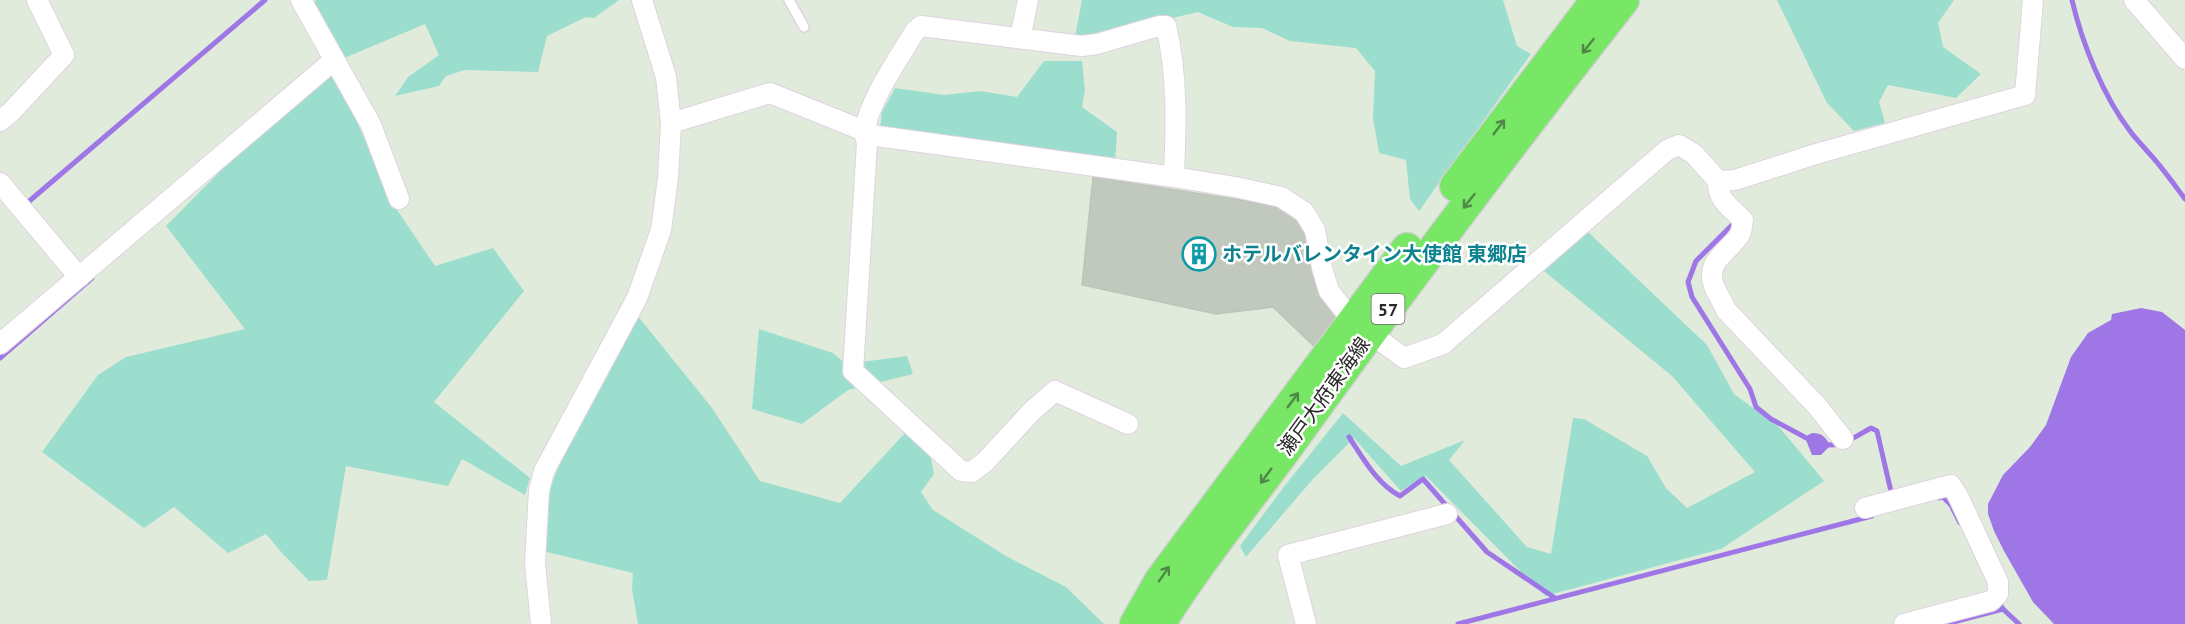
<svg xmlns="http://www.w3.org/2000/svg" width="2185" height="624" viewBox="0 0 2185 624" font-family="'PT Sans','Noto Sans JP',sans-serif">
<rect width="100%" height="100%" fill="#e1ebdc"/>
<g fill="#9cdecd">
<path d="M317 0H619L594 18 586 17 547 36 538 72 465 70 446 76 439 86 395 96 408 77 439 55 425 24 342 59 312 3Z"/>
<path d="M1082 0H1503L1517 46 1531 54 1419 211 1410 199 1406 160 1379 153 1373 118 1375 71 1356 48 1290 41 1262 28 1233 27 1198 12 1097 36H1075Z"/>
<path d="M1777 0H1954L1938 23 1943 47 1981 74 1956 98 1888 85 1879 102 1885 123 1854 131 1827 103Z"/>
<path d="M1044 61H1082L1085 90 1082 107 1117 132 1115 163 880 128 882 112 895 88 944 95 981 91 1017 97Z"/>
<path d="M327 74 337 76 393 204 435 266 493 248 524 291 434 402 530 478 525 495 462 459 448 486 346 466 327 580 309 581 282 553 266 534 228 553 174 507 144 528 42 452 98 375 126 357 245 329 166 226 263 128Z"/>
<path d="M1587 231 1707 345 1734 394 1780 428 1824 481 1721 549 1545 596 1426 476 1401 491 1354 438 1313 479 1246 557 1240 546 1283 488 1343 413 1401 466 1465 440 1449 460 1527 547 1551 554 1573 418 1584 419 1647 456 1666 488 1687 508 1755 472 1672 376 1544 271Z"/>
<path d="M637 315 712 408 760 481 840 503 906 432 929 448 934 474 921 492 933 510 1006 556 1066 587 1104 624H638L632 589 633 573 543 551 544 505 561 460 595 392Z"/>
<path d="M759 329 833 353 846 364 907 356 913 374 848 390 802 424 752 409Z"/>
</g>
<g fill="#9e76e6">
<path d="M2141 308 2162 312 2185 330V624H2054L2033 602 2004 551 1994 531 1988 514V504L2003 475 2030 447 2046 425 2071 357 2088 333 2111 320 2112 314Z"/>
<path d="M1812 433C1822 433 1826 437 1830 446L1821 455H1812L1806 440 1808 435Z"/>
</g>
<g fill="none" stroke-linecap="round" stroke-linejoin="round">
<g stroke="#9e76e6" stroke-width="5">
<path d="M2072 0C2082 43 2103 96 2130 131 2135 138 2142 145 2148 152 2162 167 2173 183 2185 199"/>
<path d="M27 203 265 0"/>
<path d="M1733 224 1696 261 1688 282 1692 297 1750 389 1756 407 1771 419 1812 441"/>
<path d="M0 358 92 278"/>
<path d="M1349 437C1363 458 1377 484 1400 496L1423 479 1487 552 1555 598"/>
<path d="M1824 444C1840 449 1858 435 1871 428L1877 431 1892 496"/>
<path d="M1939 498 1943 497 1951 505 1960 523"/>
<path d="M1998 601 2003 609 2019 624"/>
<path d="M1458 624 1872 516"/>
<path d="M1946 624 2003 609"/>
</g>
</g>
<path fill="#c1c9bf" stroke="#bac6b6" stroke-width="1.5" d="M1093 177 1285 207 1301 223 1337 319 1316 348 1273 307 1216 314 1082 285Z"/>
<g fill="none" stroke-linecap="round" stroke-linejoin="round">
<g stroke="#e0d2e1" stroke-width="12">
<path id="lane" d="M789 0 804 27"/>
</g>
<g stroke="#e0d2e1" stroke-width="22">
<g id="street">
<path d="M301 0 371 125 399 199"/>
<path d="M2134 0 2185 59"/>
<path d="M1020 38 1028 0"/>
<path d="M0 121 11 112 64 55 37 0"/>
<path d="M671 123 770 93 877 136 1174 177 1235 187 1281 197 1304 212 1315 230 1322 268 1329 291 1352 320 1404 358 1443 344 1667 150 1679 145 1694 154 1718 181 1735 180 1816 154 2025 95 2033 0"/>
<path d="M1718 181C1717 200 1731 208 1743 220 1742 225 1742 230 1740 234 1732 249 1710 258 1712 278 1713 289 1722 300 1726 310L1817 406 1843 439"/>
<path d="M0 183 79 277"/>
<path d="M0 344 334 60"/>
<path d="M1128 424 1055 391 1032 411 985 462 972 472 961 471 853 371 867 143C865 138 864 134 865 129 870 99 899 58 915 31L921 26 1082 46 1097 44 1159 26H1166C1178 75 1176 128 1174 177"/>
<path d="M1865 508 1951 485 1958 496 1998 582V594L1991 601 1904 624"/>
<path d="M541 624 535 563 539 491 544 471 637 298 661 230 668 178 671 123 666 77 642 0"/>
<path d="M1306 624 1288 555 1447 514"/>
</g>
</g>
<g stroke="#d0d0d0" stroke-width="33">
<g id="primary">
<path d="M1455 186 1596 0"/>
<path d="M1135 624 1160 580 1407 248"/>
<path d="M1160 624C1198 563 1243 508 1285 451 1395 298 1508 148 1624 0"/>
</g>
</g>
<use href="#lane" stroke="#fff" stroke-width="9"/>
<use href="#street" stroke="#fff" stroke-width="20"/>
<use href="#primary" stroke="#77e765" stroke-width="30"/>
</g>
<defs><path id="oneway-shaft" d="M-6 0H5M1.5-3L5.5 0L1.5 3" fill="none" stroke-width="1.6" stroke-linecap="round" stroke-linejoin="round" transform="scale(1.5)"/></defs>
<g stroke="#508847">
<use href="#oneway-shaft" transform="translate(1588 46) rotate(128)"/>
<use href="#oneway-shaft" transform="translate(1499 127) rotate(-53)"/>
<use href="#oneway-shaft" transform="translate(1469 201) rotate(128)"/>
<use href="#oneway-shaft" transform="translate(1293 400) rotate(-54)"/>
<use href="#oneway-shaft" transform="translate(1266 476) rotate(126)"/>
<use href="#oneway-shaft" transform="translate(1164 574) rotate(-55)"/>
</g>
<defs>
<g id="building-ring" transform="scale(1.725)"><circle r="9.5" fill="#fff" stroke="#0f9aa8" stroke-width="1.5"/><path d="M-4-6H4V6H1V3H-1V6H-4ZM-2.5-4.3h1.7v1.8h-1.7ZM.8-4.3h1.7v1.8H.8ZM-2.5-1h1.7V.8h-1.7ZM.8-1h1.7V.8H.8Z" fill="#0f9aa8"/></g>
</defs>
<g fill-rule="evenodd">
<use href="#building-ring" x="1199" y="254"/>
</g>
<g text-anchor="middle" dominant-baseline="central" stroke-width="5" stroke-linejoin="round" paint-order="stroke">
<rect fill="#fff" stroke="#696969" stroke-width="1.5" x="1371.5" y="294" width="33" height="30" rx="4.5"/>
<g font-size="18" font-weight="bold" fill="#292929">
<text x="1388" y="309">57</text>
</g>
<g font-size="20" font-weight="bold" fill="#0d838f" stroke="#fff" text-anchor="start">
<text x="1222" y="254">ホテルバレンタイン大使館 東郷店</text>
</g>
<g font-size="20" fill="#292929" stroke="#fff">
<text transform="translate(1324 396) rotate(-54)">瀬戸大府東海線</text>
</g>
</g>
</svg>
